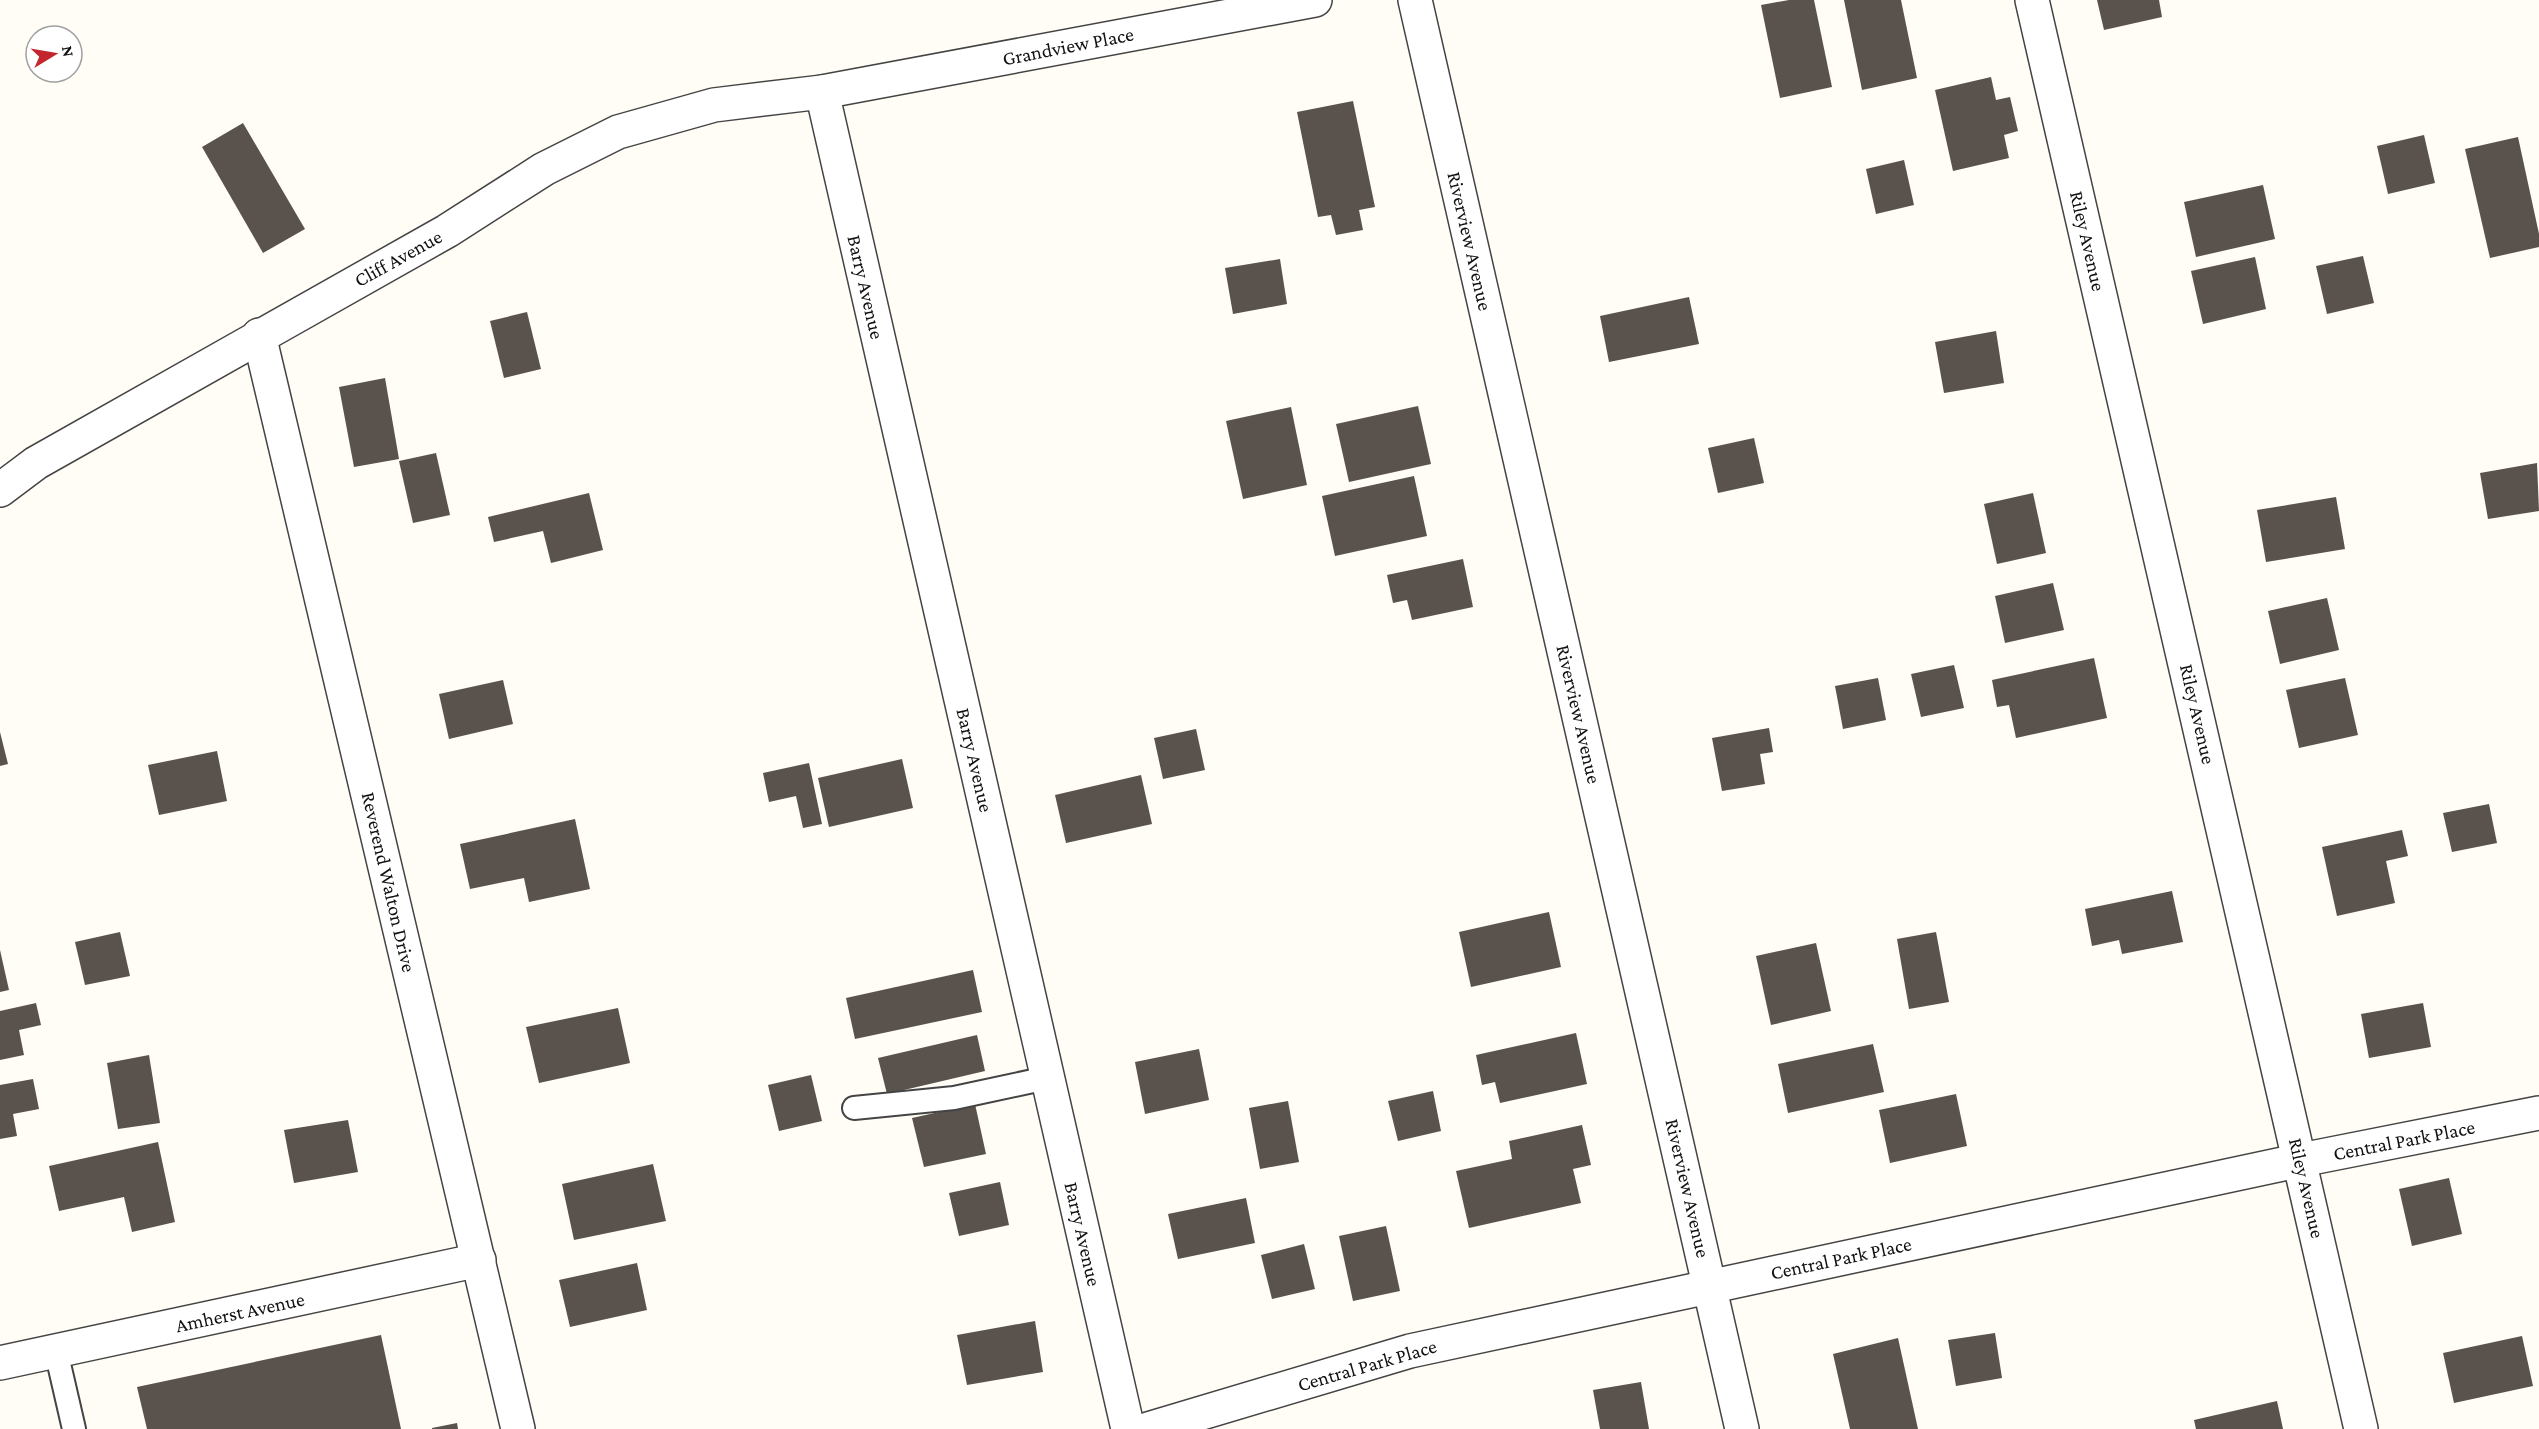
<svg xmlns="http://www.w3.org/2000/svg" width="2539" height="1429" viewBox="0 0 2539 1429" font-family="'Crimson Pro',serif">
<rect width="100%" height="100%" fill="#fffdf5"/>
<g fill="#5a524d">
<path d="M1789 0H1814L1832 87 1780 98 1761 5Z"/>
<path d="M1844 0H1901L1917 78 1862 90Z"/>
<path d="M2097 0H2159L2162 17 2104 30Z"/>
<path d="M1991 77 1996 100 2010 97 2018 131 2004 135 2009 158 1953 171 1935 90Z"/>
<path d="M1353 101 1375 207 1359 210 1363 230 1336 235 1331 215 1318 217 1297 112Z"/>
<path d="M243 123 305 229 263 253 202 147Z"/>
<path d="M2424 135 2435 183 2388 194 2377 146Z"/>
<path d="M2518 137 2539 234V247L2490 258 2465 149Z"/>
<path d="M1904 160 1914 205 1876 214 1866 169Z"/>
<path d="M2263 185 2275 239 2196 257 2184 202Z"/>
<path d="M2363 256 2374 303 2327 314 2316 266Z"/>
<path d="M2255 257 2266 309 2203 324 2191 271Z"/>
<path d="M1280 259 1287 304 1233 314 1225 268Z"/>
<path d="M1689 297 1699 344 1609 362 1600 316Z"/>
<path d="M527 312 541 369 504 378 490 321Z"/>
<path d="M1996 331 2004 383 1944 393 1935 342Z"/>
<path d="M385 378 399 459 354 467 339 387Z"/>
<path d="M1418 406 1431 464 1349 482 1336 424Z"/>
<path d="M1291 407 1307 485 1243 499 1226 421Z"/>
<path d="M1754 438 1764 483 1718 493 1708 448Z"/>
<path d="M436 453 450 515 413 523 399 461Z"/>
<path d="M2537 463 2539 511 2488 519 2480 473Z"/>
<path d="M1414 476 1427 536 1335 556 1322 496Z"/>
<path d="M589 493 603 550 551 563 543 531 494 542 488 517Z"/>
<path d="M2033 493 2046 553 1997 564 1984 504Z"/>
<path d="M2336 497 2345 549 2266 562 2257 510Z"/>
<path d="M1463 559 1473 607 1412 620 1407 600 1393 603 1387 575Z"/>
<path d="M2053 583 2064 630 2005 643 1995 596Z"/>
<path d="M2327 598 2339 650 2280 664 2268 611Z"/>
<path d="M2094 658 2107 718 2016 738 2009 705 1997 707 1992 680Z"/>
<path d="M1954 665 1964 708 1921 717 1911 674Z"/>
<path d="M1878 678 1886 720 1843 729 1835 686Z"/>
<path d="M2345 678 2358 735 2299 748 2286 690Z"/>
<path d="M503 680 513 724 449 739 439 694Z"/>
<path d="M1769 728 1773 752 1760 754 1765 784 1722 791 1712 738Z"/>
<path d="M1196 729 1205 770 1163 779 1154 738Z"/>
<path d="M0 732 8 764 0 766Z"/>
<path d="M217 751 227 801 159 815 148 765Z"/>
<path d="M902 759 913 808 829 827 818 778Z"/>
<path d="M809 763 822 824 803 828 796 796 769 802 763 773Z"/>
<path d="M1141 775 1152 824 1066 843 1055 795Z"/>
<path d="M2489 804 2497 843 2452 852 2443 813Z"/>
<path d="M575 819 590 889 529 902 524 878 470 889 460 844Z"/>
<path d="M2402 830 2408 856 2386 861 2395 903 2337 916 2322 847Z"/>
<path d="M2172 891 2183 942 2122 954 2119 940 2092 946 2085 909Z"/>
<path d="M1549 912 1561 967 1471 987 1459 932Z"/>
<path d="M120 932 130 976 85 985 75 942Z"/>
<path d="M1936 932 1949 1002 1909 1009 1897 939Z"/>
<path d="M1816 943 1831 1011 1771 1025 1756 956Z"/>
<path d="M0 950 9 990 0 992Z"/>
<path d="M973 970 982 1012 855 1039 846 998Z"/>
<path d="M36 1003 41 1025 19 1030 24 1055 0 1060V1011Z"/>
<path d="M2423 1003 2431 1047 2369 1058 2361 1014Z"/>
<path d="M618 1008 630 1063 539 1083 526 1027Z"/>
<path d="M1576 1033 1587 1084 1500 1103 1495 1082 1482 1085 1476 1055Z"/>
<path d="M977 1035 985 1071 887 1094 878 1058Z"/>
<path d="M1873 1044 1884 1092 1788 1113 1778 1064Z"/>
<path d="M1199 1049 1209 1100 1145 1114 1135 1062Z"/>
<path d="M149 1055 160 1123 118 1129 107 1063Z"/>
<path d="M811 1075 822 1121 779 1131 768 1085Z"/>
<path d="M33 1079 39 1109 13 1114 17 1136 0 1139V1085Z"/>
<path d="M1433 1091 1441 1131 1398 1141 1388 1101Z"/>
<path d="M1956 1094 1967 1146 1890 1163 1879 1110Z"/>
<path d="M1288 1101 1299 1162 1260 1169 1249 1108Z"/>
<path d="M975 1104 986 1154 924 1167 912 1118Z"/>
<path d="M348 1120 358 1172 294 1183 284 1130Z"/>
<path d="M1582 1125 1591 1165 1573 1169 1581 1203 1469 1228 1456 1171 1512 1159 1509 1141Z"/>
<path d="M158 1142 175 1222 132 1232 124 1197 59 1211 49 1166Z"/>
<path d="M653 1164 666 1221 574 1240 562 1184Z"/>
<path d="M2449 1178 2462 1234 2412 1246 2399 1189Z"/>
<path d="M1000 1182 1009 1225 959 1236 949 1193Z"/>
<path d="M1246 1198 1255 1243 1178 1259 1168 1214Z"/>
<path d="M1386 1226 1400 1291 1353 1301 1339 1236Z"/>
<path d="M1304 1244 1315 1289 1272 1299 1261 1255Z"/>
<path d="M637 1263 647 1310 570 1327 559 1280Z"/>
<path d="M1035 1321 1043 1372 967 1385 957 1335Z"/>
<path d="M1995 1333 2002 1378 1956 1386 1948 1340Z"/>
<path d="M381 1335 401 1429H147L137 1387Z"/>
<path d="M2522 1336 2533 1386 2454 1403 2443 1353Z"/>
<path d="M1898 1338 1918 1429H1850L1833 1354Z"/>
<path d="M1641 1382 1649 1429H1600L1593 1390Z"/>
<path d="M2277 1401 2283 1429H2196L2194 1420Z"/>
<path d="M457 1423 458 1429H432V1428Z"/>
</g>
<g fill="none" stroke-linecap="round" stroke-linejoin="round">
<g stroke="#444" stroke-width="26">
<g id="lane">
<path d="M854 1108 954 1098 1047 1078"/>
<path d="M56 1351 74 1429"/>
</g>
</g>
<g stroke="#444" stroke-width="36">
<g id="street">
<path d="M1415 0 1742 1429"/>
<path d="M2032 0 2361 1429"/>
<path d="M822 92 1128 1429"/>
<path d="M259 335 518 1429"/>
<path d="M0 490 36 463 447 231 544 169 618 132 714 105 822 92 1315 0"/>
<path d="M0 1363 479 1260"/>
<path d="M1148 1429 1410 1351 2301 1160 2539 1113"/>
</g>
</g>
<use href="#lane" stroke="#fff" stroke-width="22"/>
<use href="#street" stroke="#fff" stroke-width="33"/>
</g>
<g text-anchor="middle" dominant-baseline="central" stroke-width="6" stroke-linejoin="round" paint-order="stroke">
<g font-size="20" fill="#111" stroke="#fff">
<text transform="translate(1068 46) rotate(-11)">Grandview Place</text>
<text transform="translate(1470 241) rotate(77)">Riverview Avenue</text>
<text transform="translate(2088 241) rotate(77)">Riley Avenue</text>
<text transform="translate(398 258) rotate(-29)">Cliff Avenue</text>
<text transform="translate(866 287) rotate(77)">Barry Avenue</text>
<text transform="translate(1579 714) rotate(77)">Riverview Avenue</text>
<text transform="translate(2198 714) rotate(77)">Riley Avenue</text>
<text transform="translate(975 760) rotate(77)">Barry Avenue</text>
<text transform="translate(389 882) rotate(77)">Reverend Walton Drive</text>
<text transform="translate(2404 1140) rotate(-11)">Central Park Place</text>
<text transform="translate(1688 1188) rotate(77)">Riverview Avenue</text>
<text transform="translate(2307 1188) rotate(77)">Riley Avenue</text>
<text transform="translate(1083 1234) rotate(77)">Barry Avenue</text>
<text transform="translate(1841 1258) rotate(-12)">Central Park Place</text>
<text transform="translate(240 1312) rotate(-12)">Amherst Avenue</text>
<text transform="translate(1367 1365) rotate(-16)">Central Park Place</text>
</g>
</g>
<g transform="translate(54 54) rotate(79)"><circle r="28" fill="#ffffff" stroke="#a0a0a0" stroke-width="1.5"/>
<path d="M0-4.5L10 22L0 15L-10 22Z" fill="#c4262e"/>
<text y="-9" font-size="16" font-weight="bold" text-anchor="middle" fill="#111111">N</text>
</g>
</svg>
